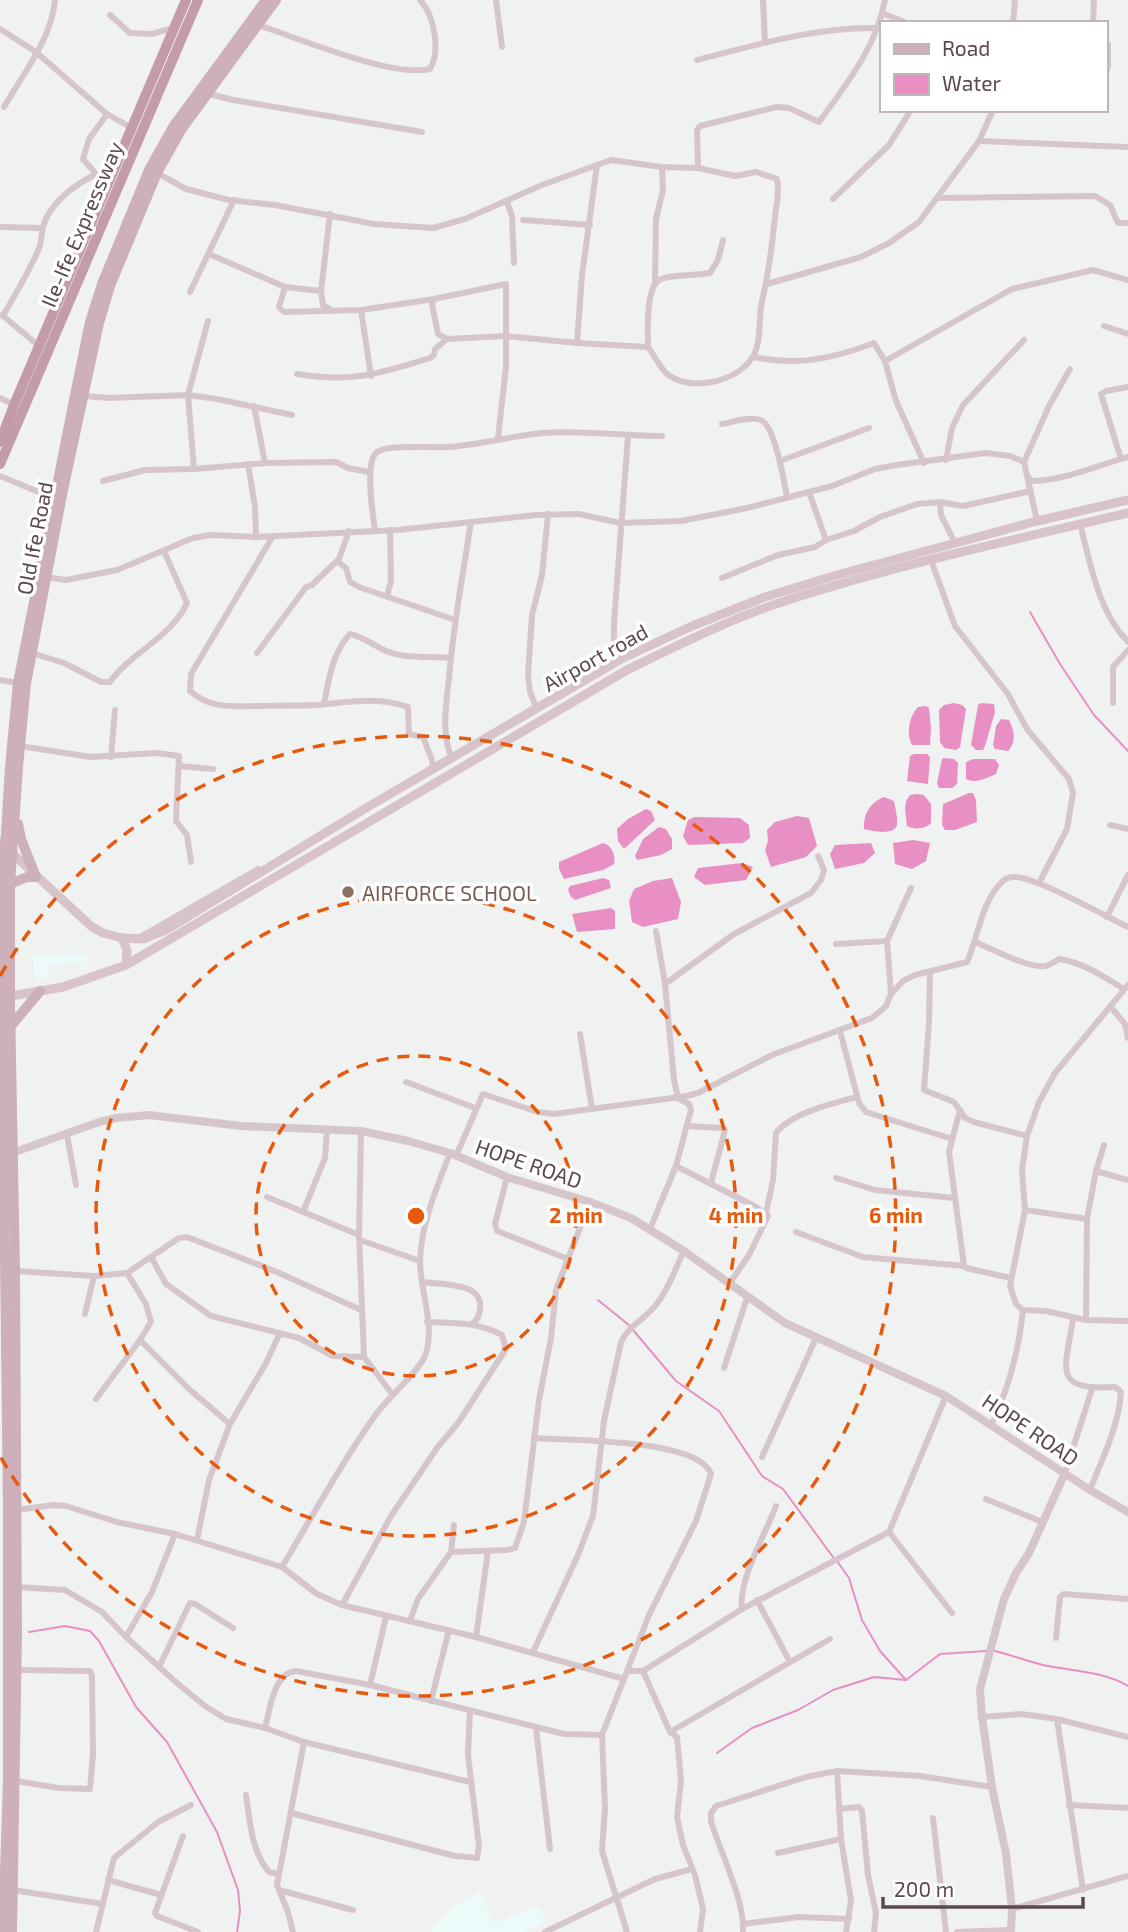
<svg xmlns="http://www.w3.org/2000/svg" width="1128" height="1932" viewBox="0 0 1128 1932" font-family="'Exo 2',sans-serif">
<rect width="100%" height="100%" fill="#eff2f0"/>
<g fill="#eafbfa">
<path d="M88 954 90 967H82L81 962 48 965 49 979 35 978 33 960 36 956Z"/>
<path d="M480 1892 494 1923 539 1906 545 1921 524 1932H430L453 1908Z"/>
</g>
<g fill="#e88fc4">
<path d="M954 703 962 705 966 709 960 747 956 750 944 748 940 742 939 710 944 705Z"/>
<path d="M981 703 994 704 995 712 985 746 983 750H976L971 745 978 705Z"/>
<path d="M926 706 929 708 931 728 930 745H912C906 734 909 716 918 707Z"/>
<path d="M1001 719 1009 720C1014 730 1017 741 1008 751L995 749 993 745 996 726Z"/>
<path d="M914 754H927L930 757 928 784 907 781 910 756Z"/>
<path d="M944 758 954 759 958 763 957 784 952 788H939L937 783 942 759Z"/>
<path d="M973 759H995L999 765 996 774C987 778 976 784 966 779V762Z"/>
<path d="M969 793H973L976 800 977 822 955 830H945L942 825 943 804Z"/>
<path d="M917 794 924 795 931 804V823C926 829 913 830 907 826L905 809 906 801 910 795Z"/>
<path d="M884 797 894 801C895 807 898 818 897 825 894 836 871 831 864 829 863 814 871 802 884 797Z"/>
<path d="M646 809 651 811 655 820 624 849 618 841 617 829 628 819Z"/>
<path d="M797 816 809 818 817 846 806 857 771 867 765 850 768 841 767 830 775 822Z"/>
<path d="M695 817 740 818 749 825 750 838 743 843 688 845 683 836 688 820Z"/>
<path d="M659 827 666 829 672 839V849L661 855 637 860 635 856 643 839Z"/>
<path d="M913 840 930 843 926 861 912 869 895 864 893 843Z"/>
<path d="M603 843C612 845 616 856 614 864L603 870 564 879 559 869V862Z"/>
<path d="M871 843 875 853 864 863 835 869 830 854 835 845Z"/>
<path d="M742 863 753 867 746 880 705 885 694 877 698 868Z"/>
<path d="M603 878 609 880 611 888 575 900 571 897 568 890 570 886Z"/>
<path d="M672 878 681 902 678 919 643 927 632 922 629 901 634 889 653 881Z"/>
<path d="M611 908 615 911V929L577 932 572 914Z"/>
</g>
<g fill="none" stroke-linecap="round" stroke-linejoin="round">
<g stroke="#e88fc4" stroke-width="2">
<path d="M1030 612 1060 664 1094 715 1128 751"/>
<path d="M598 1300 630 1326"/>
<path d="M633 1330 676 1381 719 1411 762 1476 783 1489 833 1557"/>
<path d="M837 1561 849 1578 862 1620 880 1651 906 1680"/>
<path d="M29 1632 65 1626 90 1631 99 1641 136 1707 167 1742 217 1832 238 1890 240 1911 237 1932"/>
<path d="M995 1651C1011 1655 1027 1661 1043 1665 1071 1671 1103 1671 1128 1686"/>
<path d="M717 1753 752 1728 798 1710 833 1690 874 1677 906 1680 940 1654 986 1651"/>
</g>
<g stroke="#d6c6cc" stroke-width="6">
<path d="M496 0 502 47"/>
<path d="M763 0 765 43"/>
<path d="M882 13 907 23"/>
<path d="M110 15 130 33 152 34 173 28"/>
<path d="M1013 23 1015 0"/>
<path d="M1093 23 1094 0"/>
<path d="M258 25C298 38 392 78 430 69 441 50 434 15 420 0"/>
<path d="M0 29 36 52 107 114 132 128"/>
<path d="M1105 41 1108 44V67L1105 74"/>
<path d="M697 60C756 45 815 27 876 28"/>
<path d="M206 93 233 100 422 132"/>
<path d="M4 107C23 74 52 38 55 0"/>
<path d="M107 114 89 139 83 159 96 174 109 182"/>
<path d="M979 141 1128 147"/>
<path d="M698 168 697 130 700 126 777 107 789 108 819 122C846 85 877 46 885 0"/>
<path d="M157 173 186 189 229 200 275 205 374 224 433 228 465 219 542 185 611 160 662 167 698 168 735 176 756 172 777 179C780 191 776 205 775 217 772 246 769 273 762 301 758 318 762 344 752 358 737 382 689 393 666 373 659 366 654 355 648 347L577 343 505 336 447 339 438 334 432 304 434 299"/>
<path d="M939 198 1095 196 1110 205 1118 223H1128"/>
<path d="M833 199 889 145 911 110"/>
<path d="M507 202 512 216 514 263"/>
<path d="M330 214 321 291 323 305 333 311"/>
<path d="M523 220 590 225"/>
<path d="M0 227 42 228"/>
<path d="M209 254 285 287 321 291"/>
<path d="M655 282 656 219 663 190 662 167"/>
<path d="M767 284 861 257 889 243 919 222 979 141 993 110"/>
<path d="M285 287 279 307 284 312 361 310 434 299 506 284V367L498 438"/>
<path d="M190 292 234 200"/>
<path d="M361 310 371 376"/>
<path d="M2 315 39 346"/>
<path d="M3 316C15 295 27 275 37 253 42 244 41 236 43 227 49 203 76 184 96 174"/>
<path d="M1104 326 1128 334"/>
<path d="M577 343 582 275 597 165"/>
<path d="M648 347C648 332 645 285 661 279 675 274 695 276 710 273L718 260 723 240"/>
<path d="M753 357C798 366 832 359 874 343L885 361 896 401 924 463"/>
<path d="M885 361 1012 289 1093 270 1128 280"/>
<path d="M297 374C352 383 379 374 430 358L434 355 435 349 447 339"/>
<path d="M83 396 109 398 188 395 217 399 292 415"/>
<path d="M0 398 14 405"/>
<path d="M254 406 265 463"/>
<path d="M722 424C733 422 750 416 761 420 775 426 784 481 787 497"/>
<path d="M1121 459 1101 394 1106 391 1128 387"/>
<path d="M946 460 952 428 963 405 1024 340"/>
<path d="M780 461 869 428"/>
<path d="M1024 462 1049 406 1070 369"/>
<path d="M248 464 255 507 256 537"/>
<path d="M194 469 188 395 208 321"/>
<path d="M0 476 53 498"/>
<path d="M1029 478 1032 481C1066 480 1096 466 1128 457"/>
<path d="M103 481 145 470 194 469 265 463 336 462 348 468 369 472"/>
<path d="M809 492 826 540"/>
<path d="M940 502 941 515 955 543"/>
<path d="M1080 524C1091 565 1098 611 1128 642"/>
<path d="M375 531C373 514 364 462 377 452 388 444 432 448 447 447 479 445 511 436 543 433 582 430 622 436 662 436"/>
<path d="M273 536 191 674 190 691C211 710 236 706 262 706 280 705 299 706 317 705 348 702 378 696 408 707L409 734 423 737 432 760 433 770"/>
<path d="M931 560 955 626 1008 694 1027 729 1069 779 1073 793 1067 829 1039 883"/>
<path d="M337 561 346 568 350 582 359 587 455 620"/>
<path d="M46 577 66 580 117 570 193 538 210 535 256 537 398 530 536 515 579 514 620 523 681 521 747 508 832 486 875 469 897 465 985 453 1010 456 1024 462 1037 521"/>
<path d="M722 578 778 555 815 547 826 540 854 531 880 517 917 504 940 502 963 506 1031 491"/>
<path d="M387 596 391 581 390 530"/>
<path d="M32 653 64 663 101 682H110C131 652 171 638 187 603L164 551"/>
<path d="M257 653 306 587 312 585 339 559 349 531"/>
<path d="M621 659 614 640V623L628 436"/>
<path d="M0 680 18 683"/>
<path d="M1113 703V667L1128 650"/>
<path d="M324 704C329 679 332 653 350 634 365 637 375 647 389 652 407 659 432 656 450 658"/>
<path d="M537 709 530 692 528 675 532 615 542 575 548 514"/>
<path d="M20 746 91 757 156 753 179 756 176 821 187 835 191 862"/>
<path d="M111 757 115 710"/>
<path d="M452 759C441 733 446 705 449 678 453 626 463 574 471 522"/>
<path d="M179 766 213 769"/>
<path d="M1110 825 1128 829"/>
<path d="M1107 917 1128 875"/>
<path d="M140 937 258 869"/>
<path d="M975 942C993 949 1026 968 1045 966 1050 965 1055 961 1060 959 1084 963 1104 977 1124 989"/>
<path d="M836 944 887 941"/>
<path d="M930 972 929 1023 924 1090 954 1102 965 1118 974 1122 1027 1136"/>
<path d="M665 984 734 934 811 893 821 880 824 870 818 856"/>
<path d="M1128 985 1055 1073 1039 1102 1027 1136 1022 1170 1025 1210 1010 1286 1016 1304 1023 1310 1046 1311 1086 1320 1128 1321"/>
<path d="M891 994 887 941 911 888"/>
<path d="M1110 1006 1125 1024 1128 1038"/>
<path d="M840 1031 859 1103 866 1112 952 1139"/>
<path d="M580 1034 592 1109"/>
<path d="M406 1082 475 1108"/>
<path d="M960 1110 949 1152 964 1266 966 1268 1011 1278"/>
<path d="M687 1126 721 1128 725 1130 711 1183"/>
<path d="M361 1131 359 1235 364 1357 392 1394"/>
<path d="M67 1135 76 1185"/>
<path d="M456 1156 483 1094 538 1112 554 1114 687 1096 698 1093 772 1055 872 1018 886 1006 891 994 903 981 915 975 967 962C978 938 981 903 1001 883 1004 879 1009 877 1015 877 1036 877 1105 916 1128 927"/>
<path d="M676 1166 756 1207 768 1216 749 1255 730 1283"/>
<path d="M1096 1171 1128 1180"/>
<path d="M507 1177 495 1224 497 1231 568 1259"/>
<path d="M836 1178 875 1190 954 1198"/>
<path d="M267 1197 359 1235"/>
<path d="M1025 1210 1087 1219"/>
<path d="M303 1212 325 1158 327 1129"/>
<path d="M766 1213 773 1180 776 1133C791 1113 834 1103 857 1097"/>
<path d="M650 1229 676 1166 691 1110 689 1104 678 1098 674 1080 665 984 656 931"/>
<path d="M796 1232 863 1257 964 1266"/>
<path d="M360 1240 420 1261"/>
<path d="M151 1257 166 1284 211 1316 299 1338 333 1356 364 1357"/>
<path d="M15 1271 94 1276 127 1273 179 1238 187 1237 277 1272 361 1310"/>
<path d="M423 1282C442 1285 484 1282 480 1309 479 1316 478 1319 473 1323"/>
<path d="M85 1314 94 1276"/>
<path d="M1073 1319C1066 1368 1050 1391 1115 1387L1121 1392C1119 1426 1102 1459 1090 1490"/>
<path d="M1086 1320 1087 1219 1096 1171 1104 1145"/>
<path d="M140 1340 190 1390 230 1424 209 1480 197 1540"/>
<path d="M724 1368 747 1298"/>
<path d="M96 1399 140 1340 151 1322 146 1304 127 1273"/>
<path d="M230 1424 266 1363 280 1333"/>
<path d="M992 1424C1009 1387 1019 1350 1023 1310"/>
<path d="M534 1438C568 1441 698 1438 711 1474L696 1521 649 1615 602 1735 605 1808 602 1851 627 1932"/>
<path d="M762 1457 816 1338"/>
<path d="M1065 1473 1092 1389"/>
<path d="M986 1499 1042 1522"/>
<path d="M16 1510 54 1505 66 1506 117 1522 175 1534 282 1567 317 1594 342 1605 476 1637 624 1679"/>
<path d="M889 1532 952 1613"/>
<path d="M451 1552 507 1550 515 1548 524 1522 539 1400 551 1338 556 1290 590 1202"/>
<path d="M282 1567C312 1517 340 1465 374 1417 387 1398 417 1374 425 1356 436 1327 420 1291 420 1261 421 1224 437 1187 450 1153"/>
<path d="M16 1587 65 1590 102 1612 126 1637 177 1683 205 1706 226 1719 265 1728 304 1742 470 1782"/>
<path d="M757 1600 790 1662"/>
<path d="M342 1605 391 1516 437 1448 458 1423 504 1352 505 1345 502 1335C477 1322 455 1323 427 1322"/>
<path d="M742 1609C738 1580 765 1535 776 1506"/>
<path d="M410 1620 418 1599 451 1552 454 1525"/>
<path d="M126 1637 152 1592 175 1534"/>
<path d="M476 1637 488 1551"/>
<path d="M1056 1638 1060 1597 1064 1594 1128 1599"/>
<path d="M533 1652 578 1555 593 1516 604 1421 621 1342C629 1325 644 1320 655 1306 668 1291 675 1269 684 1251"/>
<path d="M159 1667 190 1603 195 1604 233 1628"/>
<path d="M628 1671H643L742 1609 889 1532 946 1396"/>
<path d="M643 1671 670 1732 677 1737 681 1781 677 1817 683 1845 695 1875 703 1909 700 1932"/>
<path d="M370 1685 386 1617"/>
<path d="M431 1701 449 1630"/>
<path d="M982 1717 1021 1714 1057 1719 1128 1737"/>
<path d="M1057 1719 1083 1890"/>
<path d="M265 1728C270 1710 273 1673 296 1671L370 1685 564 1734 602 1735"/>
<path d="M536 1728 550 1849"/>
<path d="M670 1732 830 1639"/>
<path d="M837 1771 841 1839 851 1901 846 1932"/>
<path d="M16 1781 59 1788 90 1789 93 1755 92 1676 90 1671 17 1670"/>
<path d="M246 1795C250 1822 251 1850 269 1872L278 1874"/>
<path d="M1069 1805 1128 1808"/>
<path d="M839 1809 859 1807 862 1811 868 1875 876 1913 874 1932"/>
<path d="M291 1813 455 1856 477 1858 479 1846 468 1755 470 1711"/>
<path d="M933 1818 946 1932"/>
<path d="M183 1836 155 1913 157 1916 198 1932"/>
<path d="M778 1853 841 1839"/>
<path d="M108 1880 161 1895"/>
<path d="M13 1890 103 1904"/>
<path d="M279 1890 353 1910"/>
<path d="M1012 1909 1128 1876"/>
<path d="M743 1924 799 1917 849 1919"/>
<path d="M96 1932 114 1858 158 1822 191 1805"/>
<path d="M293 1932 288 1912 277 1885 304 1742"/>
<path d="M545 1932 655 1879 692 1869"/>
<path d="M743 1932C745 1900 720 1852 711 1821V1813L716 1806 806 1777 837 1771 920 1776 992 1787"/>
<path d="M957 1932 1010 1930"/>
</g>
<g stroke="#d6c6cc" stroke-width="8">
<path d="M12 1153 99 1122 116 1118 149 1115 241 1126 361 1131 408 1141 450 1153 507 1177 590 1202 631 1218 684 1251 785 1323 946 1396 1090 1490 1128 1512"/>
<path d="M1011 1932 1012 1909 1006 1854 992 1787 982 1717 980 1689 1004 1599 1016 1573 1029 1553 1065 1473"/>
</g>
<g stroke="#d7c3c9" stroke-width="9">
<path d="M0 842 92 927 103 933 122 938 143 939 166 930 366 808 621 659 692 626 765 597 837 575 1037 521 1128 500"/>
<path d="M122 938 127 950 126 965"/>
<path d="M5 997 63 987 126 965 627 670C680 644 732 618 788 600 899 564 1014 540 1128 513"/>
</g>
<g stroke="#cdb0b9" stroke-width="10">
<path d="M8 885 27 877H36L21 839 18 824"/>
<path d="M11 1026 40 991"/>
<path d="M3 1932 8 1781V1511L1 917 10 767 18 683 75 395 90 322 102 284 149 170 173 127 266 0"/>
<path d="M12 1932 17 1633 15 1271 10 1005V884L18 767 26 683 63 490 99 323 110 286 157 173 181 130 276 0"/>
</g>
<g stroke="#c49ca8" stroke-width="10">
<path d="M0 442 14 405 186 0"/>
<path d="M0 464 198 0"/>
</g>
</g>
<g fill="none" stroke="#e8590c" stroke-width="3.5" stroke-dasharray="12 9">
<circle cx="416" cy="1216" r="160"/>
<circle cx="416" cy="1216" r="320"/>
<path d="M0 976A480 480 0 1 1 0 1456"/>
</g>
<circle fill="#8d6e63" stroke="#fff" stroke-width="2.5" cx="348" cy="892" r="7"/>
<g text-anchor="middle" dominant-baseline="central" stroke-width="7" stroke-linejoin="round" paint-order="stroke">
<g font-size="21" fill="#5c484f" stroke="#fff">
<text transform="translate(81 224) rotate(-67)">Ile-Ife Expressway</text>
<text transform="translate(34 538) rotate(-79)">Old Ife Road</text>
<text transform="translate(595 657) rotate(-29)">Airport road</text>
<text transform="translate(529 1163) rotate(19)">HOPE ROAD</text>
<text transform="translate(1031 1429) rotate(34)">HOPE ROAD</text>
</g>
<g font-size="21" fill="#785e54" stroke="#fff" text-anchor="start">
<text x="362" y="892">AIRFORCE SCHOOL</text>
</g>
</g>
<circle cx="416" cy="1216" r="10" fill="#e8590c" stroke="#fff" stroke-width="3.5"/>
<g font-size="21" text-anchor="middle" font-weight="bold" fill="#e8590c" stroke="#fff" stroke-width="7" stroke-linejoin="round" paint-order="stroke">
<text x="576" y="1223">2 min</text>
<text x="736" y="1223">4 min</text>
<text x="896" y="1223">6 min</text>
</g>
<rect x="880" y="21" width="228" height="91" fill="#ffffff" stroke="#beb6b9" stroke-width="2"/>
<rect x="894" y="44" width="35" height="10" fill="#cdb0b9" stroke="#beb6b9" stroke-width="2"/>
<text x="942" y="56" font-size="21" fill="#5c484f">Road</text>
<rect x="894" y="74" width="35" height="21" fill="#e88fc4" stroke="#beb6b9" stroke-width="2"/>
<text x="942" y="91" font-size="21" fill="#5c484f">Water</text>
<path d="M883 1897v10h200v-10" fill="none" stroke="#5c484f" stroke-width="3.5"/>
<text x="894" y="1897" font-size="21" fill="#5c484f" stroke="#ffffff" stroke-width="5" paint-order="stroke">200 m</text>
</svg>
